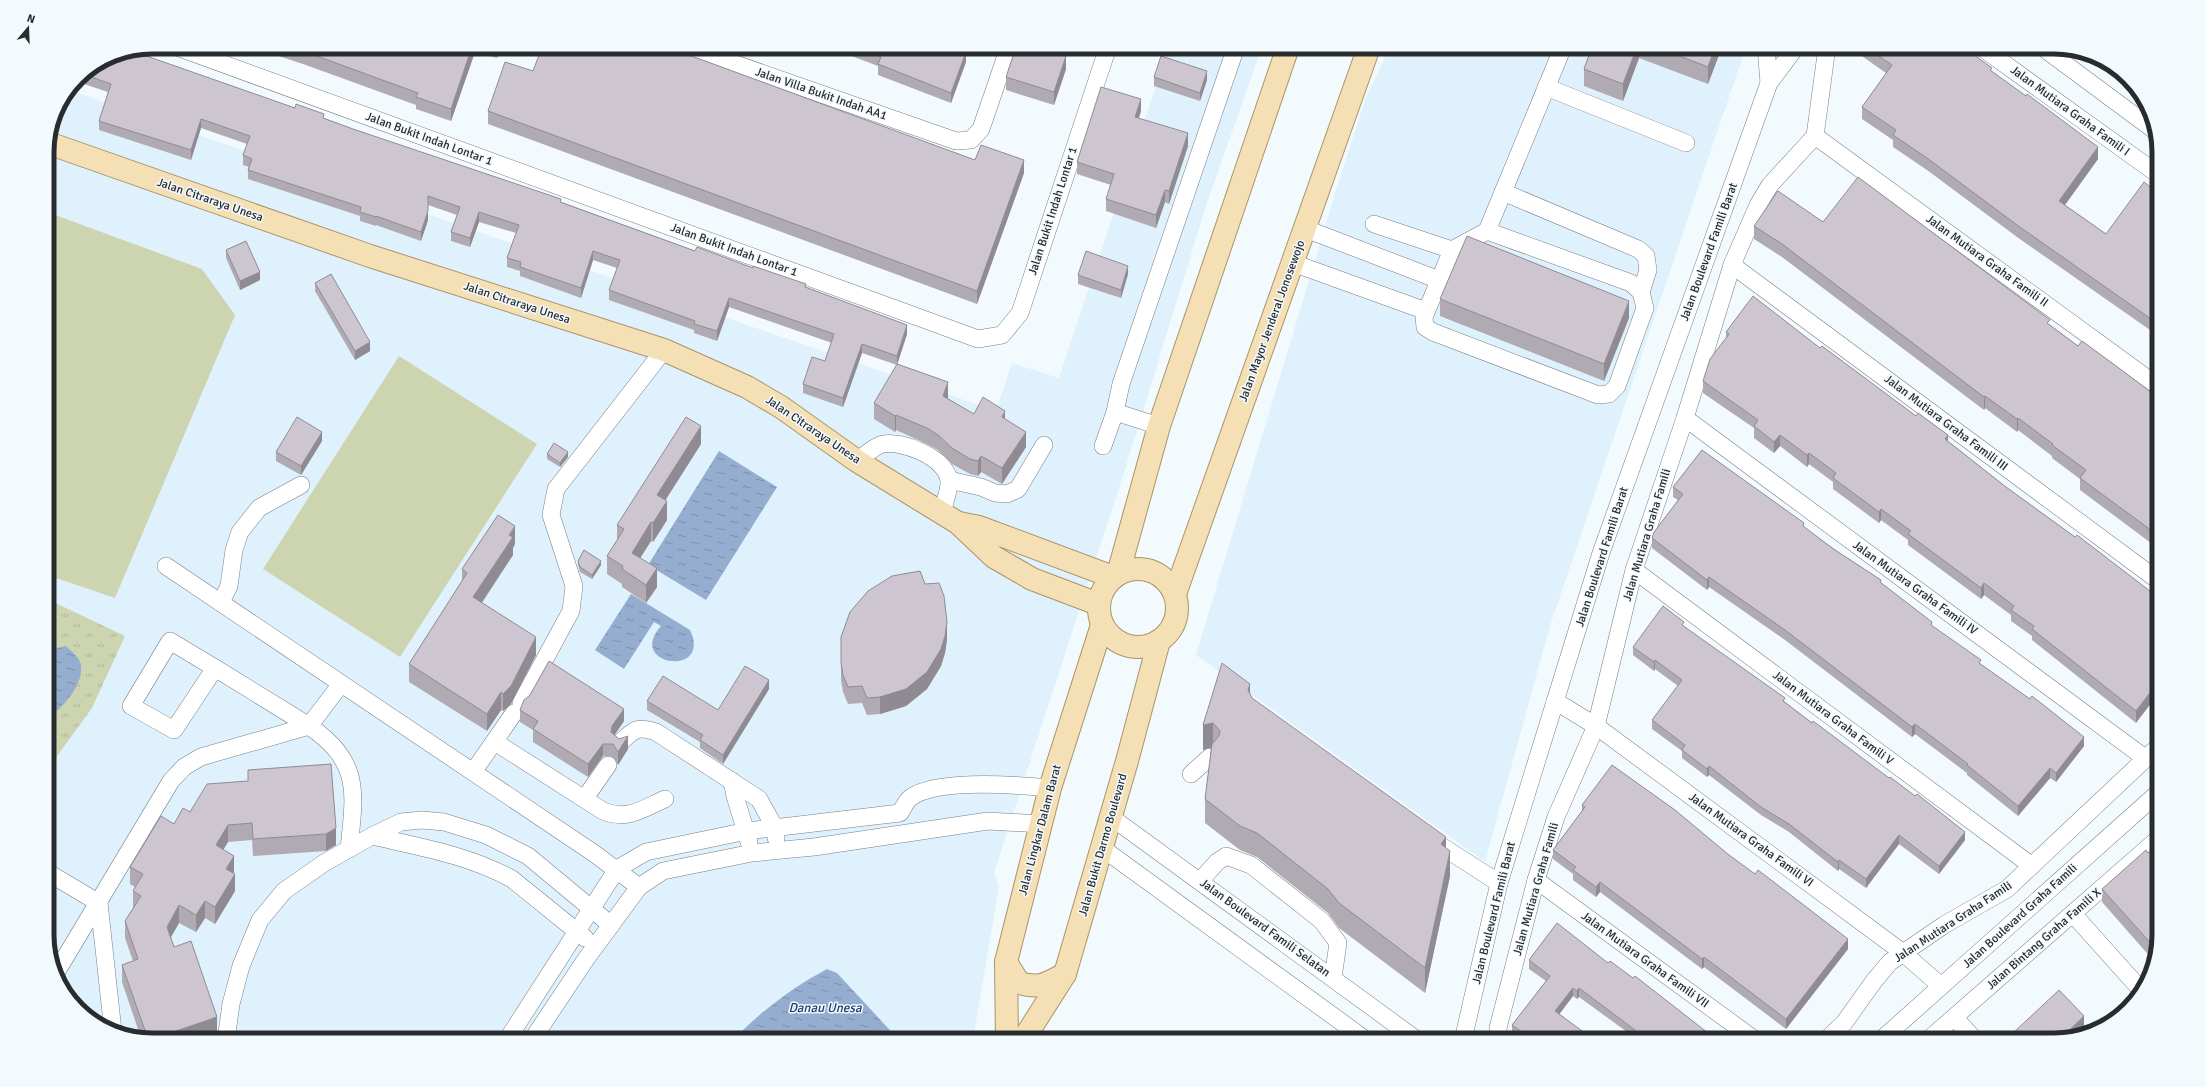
<svg xmlns="http://www.w3.org/2000/svg" width="2206" height="1087" viewBox="0 0 2206 1087" font-family="Signika,sans-serif">
<defs>
<pattern id="park-tufts" width="24" height="20" patternUnits="userSpaceOnUse"><rect width="24" height="20" fill="#cdd4b0"/><path d="M3 7l-1-3M5 7V3M7 7l1-3M15 17l-1-3M17 17v-4M19 17l1-3" fill="none" stroke="#b0b698"/></pattern>
<pattern id="water-ripples" width="26" height="14" patternUnits="userSpaceOnUse"><rect width="26" height="14" fill="#95aed0"/><path d="M2 4q2-2 4 0t4 0M15 11q2-2 4 0t4 0" fill="none" stroke="#7a8ea9"/></pattern>
</defs>
<rect width="100%" height="100%" fill="#f3fafe"/>
<g fill="#e0f1fe">
<path d="M1169 47H1262L1206 206 1129 457 994 873 999 886 973 1040H152L106 1029 65 994 47 942V145L58 106 69 90 996 411 1012 363 1059 378Z"/>
<path d="M1390 47H1746L1550 626 1485 862 1196 655 1337 187 1366 97Z"/>
</g>
<g fill="#cdd4b0">
<path d="M47 212 202 269 235 315 115 598 47 575Z"/>
<path d="M399 356 537 444 400 657 263 569Z"/>
</g>
<path fill="url(#park-tufts)" d="M47 599 125 636 92 708 47 770Z"/>
<g fill="url(#water-ripples)">
<path d="M719 451 777 487 706 600 648 565Z"/>
<path d="M631 594 690 630C713 678 625 666 661 626L654 622 624 669 595 650Z"/>
<path d="M47 639 52 649 66 646C71 651 78 656 80 662 87 681 62 710 47 718Z"/>
<path d="M827 969 837 973 899 1040H733C760 1012 793 987 827 969Z"/>
</g>
<g fill="none" stroke-linecap="round" stroke-linejoin="round">
<g stroke="#767f86" stroke-width="18">
<g id="minor">
<path d="M177 47 978 339 1002 335 1020 313 1108 47"/>
<path d="M687 47 956 141 971 140 981 129 1009 47"/>
<path d="M1766 47 1769 83"/>
<path d="M1981 47 2159 175"/>
<path d="M2042 47 2154 130"/>
<path d="M1546 87 1686 143"/>
<path d="M1815 136 2159 387"/>
<path d="M1503 192 1638 249 1646 256 1648 270 1641 292"/>
<path d="M1374 224 1452 250 1487 231 1563 47"/>
<path d="M1306 229 1439 280"/>
<path d="M1452 250 1424 317 1425 327 1433 332 1598 395 1609 394 1617 386 1645 308 1641 292 1631 283 1487 231"/>
<path d="M1293 263 1426 311"/>
<path d="M1732 265 2159 581"/>
<path d="M1115 412 1159 426"/>
<path d="M1685 418 2145 758"/>
<path d="M1103 446 1115 412 1121 384 1236 47"/>
<path d="M857 461C864 456 874 446 883 444 903 440 946 458 949 480 950 490 944 503 942 513"/>
<path d="M949 480 981 487 995 493 1007 494 1018 489 1044 445"/>
<path d="M166 566 595 854 639 887"/>
<path d="M1634 570 2032 866"/>
<path d="M221 602 229 586 234 550 240 532 259 508 301 485"/>
<path d="M170 641 215 668 174 730 131 706Z"/>
<path d="M215 668 309 726"/>
<path d="M341 684 309 726C361 762 355 791 349 849"/>
<path d="M1555 701 1596 726 1902 952 1941 986"/>
<path d="M521 703 571 611 574 586 551 515 556 489 664 350"/>
<path d="M495 742 603 811C628 821 642 809 665 799"/>
<path d="M621 742C634 729 638 726 656 732L759 799 775 828 776 838"/>
<path d="M473 772 514 713"/>
<path d="M1191 774 1210 757"/>
<path d="M732 781 735 796 749 842"/>
<path d="M585 798 608 765"/>
<path d="M1111 817 1417 1040"/>
<path d="M372 836C420 847 468 855 512 879L585 938"/>
<path d="M1432 840 1499 883"/>
<path d="M1102 848 1366 1040"/>
<path d="M47 872 99 903 113 1031"/>
<path d="M1536 880 1755 1040"/>
<path d="M1200 881 1217 862 1226 856 1251 865 1322 921 1338 943 1333 978"/>
<path d="M2073 914 2141 990"/>
<path d="M57 971 171 781 184 767 201 757 309 726"/>
<path d="M1955 1018 1975 1040"/>
<path d="M226 1040 231 1004 241 966 260 920 284 891 324 863 372 836 401 822 422 820 444 822 486 835 528 856 611 925"/>
<path d="M507 1040 617 869 646 852 747 831 900 813C903 809 906 801 910 798 936 778 1018 785 1050 788"/>
<path d="M532 1040 586 959 639 887 663 871 752 853 814 847 988 821 1042 824"/>
<path d="M1463 1040 1499 883 1601 553 1769 83 1796 47"/>
<path d="M1499 1040 1498 1028 1536 880 1556 817 1596 726 1634 570 1685 418 1732 265 1758 205 1770 185 1815 136 1827 47"/>
<path d="M1826 1040 1844 1023 1874 981 1890 962 1944 925 2007 889 2159 746"/>
<path d="M1881 1040 2159 792"/>
<path d="M1928 1040 2159 838"/>
</g>
</g>
<g stroke="#a99467" stroke-width="24">
<g id="major">
<path d="M48 143 370 256 664 350 747 387 781 407 857 461 958 523 994 557 1032 579 1098 604"/>
<path d="M959 523 979 527 1113 577"/>
<circle cx="1138" cy="608" r="39"/>
<path d="M1118 574 1159 426 1288 47"/>
<path d="M1175 594 1369 47"/>
<path d="M1006 962 1019 983C1040 989 1046 984 1065 974"/>
<path d="M1007 1040 1006 962 1050 788 1102 625"/>
<path d="M1023 1040 1065 974 1127 761 1159 641"/>
</g>
</g>
<use href="#minor" stroke="#fff" stroke-width="17"/>
<use href="#major" stroke="#f5e0b6" stroke-width="22"/>
</g>
<g fill="#b0aab3">
<path d="M245 47H501L497 58 475 52 451 121 416 109V105L303 64 263 51 262 53Z"/>
<path d="M811 47H954L966 62 951 103 878 75V66L833 49 831 54Z"/>
<path d="M1205 47H1221L1219 52Z"/>
<path d="M1592 47H1722L1708 84 1639 58 1623 101 1584 86V69Z"/>
<path d="M1849 47H1963L2098 159 2065 205 2106 234 2159 194V340L2150 333V330L2017 237 1927 170 1893 147V140L1862 119V107L1886 73Z"/>
<path d="M112 55 295 108 324 118 353 129 561 202 695 251 753 268 806 287 907 334 897 365 862 353 843 407 803 393V384L825 361 832 343 729 307 717 341 694 333V330L609 300V290L617 268 593 260 581 298 520 276V271L507 267V258L516 233 479 222 470 247 451 241V232L457 215 428 205V220L421 241 376 225V226L360 221V216L248 179V170L249 167 243 165V155L247 144 201 128 191 160 99 130V121L108 92 75 81 78 78Z"/>
<path d="M1066 69 1054 105 1006 90V77Z"/>
<path d="M533 71 975 160 1024 173 977 304 488 124V111Z"/>
<path d="M1154 77 1207 80 1200 101 1154 86Z"/>
<path d="M1141 111 1139 118 1188 146 1169 204 1165 202 1156 228 1106 211V199L1111 185 1077 174V162Z"/>
<path d="M1823 222 2050 325 2078 346 2159 398V549L2080 490V479L2052 458V456L2018 430 2017 432 1985 408 1984 410 1782 257 1754 239V226Z"/>
<path d="M226 250 260 280 240 290 226 258Z"/>
<path d="M1128 274 1121 298 1078 284V275Z"/>
<path d="M315 283 370 351 355 360 315 291Z"/>
<path d="M1440 299 1629 318 1604 381 1440 316Z"/>
<path d="M1726 332 1820 348 1948 441 2006 487 2159 598 2136 723 2032 640V636L2011 621V615L1984 595 1981 599 1908 545V540L1881 520 1879 523 1833 489V482L1809 464 1807 467 1780 446 1774 453 1754 438V428L1703 393V381L1726 338Z"/>
<path d="M948 397 947 398 974 414 1005 419 1026 447 1002 484 981 472 978 476 970 474 952 464 938 450 927 444 896 430 895 432 874 419V403Z"/>
<path d="M322 441 301 475 276 461V452Z"/>
<path d="M701 444 665 501 667 520 653 542 651 541 640 558 657 587 646 603 622 587V584L607 574V556L617 541V525Z"/>
<path d="M547 454 568 457 560 467 547 459Z"/>
<path d="M1673 487 1804 527 1881 583 1932 626 2084 746 2056 782 2050 778 2018 816 1967 775V773L1915 734 1912 737 1785 640 1709 587 1707 590 1652 548V538L1678 500 1673 497Z"/>
<path d="M515 544 513 548V555L482 603 536 655 511 704 503 711 501 710 487 731 409 682V664L462 582V569Z"/>
<path d="M578 561 601 565 592 579 580 572 578 565Z"/>
<path d="M1684 626 1785 702 1965 840 1939 874 1899 844 1866 888 1839 869 1838 871 1789 832 1761 815 1709 775 1707 777 1682 758V751L1652 729V720L1678 686 1655 669 1654 671 1633 655V647Z"/>
<path d="M947 639 945 653 941 666 927 689 906 706 880 714 867 715 862 703 848 704 843 692 841 680V663Z"/>
<path d="M769 689 723 764 700 748V742L647 710V701L718 710Z"/>
<path d="M1250 694 1252 698 1446 848 1450 876 1425 993 1339 928 1328 913 1257 857 1240 850 1205 823V799L1211 748 1203 750V725Z"/>
<path d="M520 710 624 721 614 735 628 749 618 765 613 757 603 756 588 777 533 742V730L520 722Z"/>
<path d="M331 764 336 845 326 851 253 856 252 840 228 842 223 849 234 873 235 891 215 924 205 918 196 932 179 923 171 937 174 947 217 1034 199 1040H152L141 1038 122 982V965L133 961 125 938V921L133 908V891L135 887 130 884V867L190 812 248 781V770Z"/>
<path d="M1582 805 1729 855 1848 949 1786 1029 1704 967 1702 969 1600 892 1596 897 1573 880V874L1553 859V850L1582 811Z"/>
<path d="M2148 853 2159 935 2153 960 2102 902V889Z"/>
<path d="M1529 960 1608 963 1717 1040H1634V1037L1579 997 1577 999 1573 996 1559 1014 1589 1040H1521L1512 1034V1025L1546 981 1529 969Z"/>
<path d="M2084 1029 2054 1040H2012V1034Z"/>
</g>
<g fill="#908b92">
<path d="M472 47H475V52L451 121V109Z"/>
<path d="M497 47H501L497 58Z"/>
<path d="M831 47H833V49L831 54Z"/>
<path d="M1637 47H1639V58L1623 101V84Z"/>
<path d="M1715 47H1722L1708 84V67Z"/>
<path d="M966 52V62L951 103V93Z"/>
<path d="M1066 56V69L1054 105V92Z"/>
<path d="M1207 71V80L1200 101V93Z"/>
<path d="M1141 99V111L1135 129V117Z"/>
<path d="M201 119V128L191 160V150Z"/>
<path d="M1188 133V146L1169 204V191Z"/>
<path d="M2098 147V159L2059 213V201Z"/>
<path d="M1024 160V173L977 304V291Z"/>
<path d="M1165 190V202L1156 228V215Z"/>
<path d="M428 211V220L421 241V232Z"/>
<path d="M479 212V222L470 247V238Z"/>
<path d="M593 251V260L581 298V288Z"/>
<path d="M1128 266V274L1121 298V290Z"/>
<path d="M260 272V280L240 290V281Z"/>
<path d="M729 298V307L717 341V331Z"/>
<path d="M1629 301V318L1604 381V364Z"/>
<path d="M907 325V334L897 365V356Z"/>
<path d="M370 342V351L355 360V351Z"/>
<path d="M862 344V353L843 407V398Z"/>
<path d="M948 382V397L943 411V396Z"/>
<path d="M1985 396V408L1984 410V397Z"/>
<path d="M1005 411V426L1002 417Z"/>
<path d="M896 415V430L895 432V416Z"/>
<path d="M2018 418V430L2017 432V419Z"/>
<path d="M701 426V444L657 513V495Z"/>
<path d="M322 432V441L301 475V466Z"/>
<path d="M1026 432V447L1002 484V468Z"/>
<path d="M1780 435V446L1774 453V442Z"/>
<path d="M1948 435V446L1945 439Z"/>
<path d="M568 452V457L560 467V463Z"/>
<path d="M1809 453V464L1807 467V455Z"/>
<path d="M981 456V472L978 476V461Z"/>
<path d="M667 501V520L653 542V523Z"/>
<path d="M1881 509V520L1879 523V512Z"/>
<path d="M651 522V541L632 571V553Z"/>
<path d="M515 526V544L513 548V555L473 615V597Z"/>
<path d="M601 561V565L592 579V575Z"/>
<path d="M657 568V587L646 603V585Z"/>
<path d="M1709 577V587L1707 590V580Z"/>
<path d="M1984 583V595L1981 599V588Z"/>
<path d="M947 622V639L945 653 941 666 927 689 906 706 880 714V697Z"/>
<path d="M536 637V655L511 704 503 711V694Z"/>
<path d="M1655 660V669L1654 671V662Z"/>
<path d="M769 680V689L723 764V755Z"/>
<path d="M2159 681V693L2136 723V711Z"/>
<path d="M1250 684V709L1248 690Z"/>
<path d="M501 692V710L487 731V714Z"/>
<path d="M624 709V721L612 739V726Z"/>
<path d="M1213 723V747L1203 750V725Z"/>
<path d="M1915 724V734L1912 737V727Z"/>
<path d="M628 736V749L618 765V752Z"/>
<path d="M2084 737V746L2056 782V773Z"/>
<path d="M603 744V756L588 777V764Z"/>
<path d="M1709 766V775L1707 777V769Z"/>
<path d="M2050 768V778L2018 816V806Z"/>
<path d="M228 825V842L216 862V845Z"/>
<path d="M336 828V845L326 851V834Z"/>
<path d="M1965 832V840L1939 874V866Z"/>
<path d="M1899 835V844L1866 888V879Z"/>
<path d="M1446 837V861L1441 844Z"/>
<path d="M1450 851V876L1425 993V968Z"/>
<path d="M234 856V873L226 886V869Z"/>
<path d="M1839 860V869L1838 871V862Z"/>
<path d="M235 874V891L215 924V907Z"/>
<path d="M1600 882V892L1596 897V887Z"/>
<path d="M205 901V918L196 932V915Z"/>
<path d="M179 905V923L167 944V927Z"/>
<path d="M55 911V928L47 941V924Z"/>
<path d="M1848 939V949L1786 1029V1019Z"/>
<path d="M1704 957V967L1702 969V959Z"/>
<path d="M1573 988V996L1555 1020V1011Z"/>
<path d="M1579 988V997L1577 999V991Z"/>
<path d="M2084 1016V1029L2081 1032 2061 1038Z"/>
<path d="M217 1017V1034L199 1040H150Z"/>
</g>
<g fill="#cdc6d0" stroke="#908b92">
<path d="M290 47H472L451 109 416 97 418 93 303 51Z"/>
<path d="M542 47H667L975 160 981 145 1024 160 977 291 488 111 505 62 533 71Z"/>
<path d="M855 47H954L966 52 951 93 878 64 881 57Z"/>
<path d="M1016 47H1040L1066 56 1054 92 1006 77Z"/>
<path d="M1592 47H1637L1623 84 1584 69Z"/>
<path d="M1656 47H1715L1708 67Z"/>
<path d="M1866 47H1963L1992 68 1990 70 2026 96 2027 94 2098 147 2059 201 2106 234 2144 182 2159 194V327L2150 321 2151 319 2017 225 1927 158 1893 135 1896 130 1862 107 1892 65Z"/>
<path d="M123 53 136 57 138 53 295 108 296 104 324 114 323 118 353 129 561 199 560 202 695 251 697 247 753 268V266L806 284 805 287 907 325 897 356 862 344 843 398 803 384 812 357 825 361 834 334 729 298 717 331 694 324 695 321 609 290 620 260 593 251 581 288 520 267 521 262 507 258 519 225 479 212 470 238 451 232 460 207 428 196V211L421 232 376 216V217L360 212 361 207 248 170 252 159 243 155 250 136 201 119 191 150 99 121 111 84 83 74 112 55Z"/>
<path d="M1161 56 1207 71 1200 93 1154 77Z"/>
<path d="M1101 87 1141 99 1135 117 1188 133 1169 191 1165 190 1156 215 1106 199 1114 174 1077 162Z"/>
<path d="M1858 177 2050 320 2047 323 2078 346 2082 341 2112 363 2159 398V536L2080 478 2086 470 2052 445 2053 444 2018 418 2017 419 1985 396 1984 397 1782 244 1754 226 1778 191 1823 222Z"/>
<path d="M1467 236 1629 301 1604 364 1440 299Z"/>
<path d="M246 241 260 272 240 281 226 250Z"/>
<path d="M1086 251 1128 266 1121 290 1078 275Z"/>
<path d="M331 274 370 342 355 351 315 283Z"/>
<path d="M1753 296 1820 348 1822 346 1916 416 1918 413 1948 435 1945 439 2006 487 2075 537 2077 535 2159 598V681L2136 711 2032 629 2034 626 2011 610 2014 606 1984 583 1981 588 1908 534 1911 531 1881 509 1879 512 1833 478 1836 473 1809 453 1807 455 1780 435 1774 442 1754 426 1758 420 1703 381 1710 359 1729 334 1726 332Z"/>
<path d="M897 364 948 382 943 396 974 414 983 397 1005 411 1002 417 1026 432 1002 468 981 456 978 461 970 459 952 448 938 435 927 428 896 415 895 416 874 403Z"/>
<path d="M297 417 322 432 301 466 276 452Z"/>
<path d="M686 417 701 426 657 495 667 501 653 523 651 522 632 553 657 568 646 585 622 569 623 566 607 556 624 529 617 525Z"/>
<path d="M554 443 568 452 560 463 547 454Z"/>
<path d="M1702 450 1804 523 1803 526 1832 548 1881 580 1880 582 1932 622 1931 625 1981 660 1979 663 2030 699 2032 696 2084 737 2056 773 2050 768 2018 806 1967 765 1968 764 1915 724 1912 727 1785 630 1709 577 1707 580 1652 538 1654 532 1683 494 1673 487Z"/>
<path d="M498 515 515 526 509 535 513 537 473 597 536 637 511 686 503 694 501 692 487 714 409 664 467 573 462 569Z"/>
<path d="M584 550 601 561 592 575 580 567 578 561Z"/>
<path d="M920 571 925 584 939 583 944 596 947 622 945 636 941 649 927 672 906 689 880 697 867 698 862 686 848 687 843 675 841 663V637L850 612 868 591 892 576Z"/>
<path d="M1663 606 1684 622 1682 625 1785 698 1783 701 1812 723 1813 721 1889 778 1890 777 1915 796 1917 794 1965 832 1939 866 1899 835 1866 879 1839 860 1838 862 1789 824 1761 807 1709 766 1707 769 1682 750 1685 745 1652 720 1682 680 1655 660 1654 662 1633 647Z"/>
<path d="M549 661 624 709 612 726 611 732 619 739 628 736 618 752 613 744H603L588 764 533 729 538 721 520 710 524 700 530 695Z"/>
<path d="M1222 663 1250 684 1248 690 1252 698 1446 837 1441 844 1450 851 1425 968 1339 903 1328 889 1257 833 1240 826 1205 799 1212 744 1219 736 1220 731 1213 723 1203 725Z"/>
<path d="M745 666 769 680 723 755 700 740 703 735 647 701 663 676 718 710Z"/>
<path d="M331 764 336 828 326 834 253 839 252 823 228 825 216 845 234 856 226 869 235 874 215 907 205 901 196 915 179 905 167 927 174 947 191 941 217 1017 150 1040 148 1039 122 965 138 959 125 921 141 896 133 891 143 874 130 867 161 816 174 824 183 808 190 812 207 784 248 781V770Z"/>
<path d="M1612 765 1675 810 1729 855 1755 874 1758 870 1848 939 1786 1019 1704 957 1702 959 1600 882 1596 887 1573 870 1576 867 1553 850 1585 807 1582 805Z"/>
<path d="M2159 844V935L2156 949 2102 889 2146 850 2148 853Z"/>
<path d="M47 884 55 911 47 924Z"/>
<path d="M1557 923 1608 963 1610 961 1633 978 1635 976 1717 1040H1642L1643 1039 1634 1032 1635 1030 1579 988 1577 991 1573 988 1555 1011 1589 1036 1586 1040H1533L1512 1025 1550 976 1529 960Z"/>
<path d="M2059 990 2084 1016 2061 1038 2054 1040H2017L2012 1034Z"/>
</g>
<g text-anchor="middle" dominant-baseline="central" stroke-width="3" stroke-linejoin="round" paint-order="stroke">
<g font-size="12" fill="#282c2f" stroke="#f3fafe">
<text transform="translate(821 94) rotate(19)">Jalan Villa Bukit Indah AA1</text>
<text transform="translate(2070 111) rotate(36)">Jalan Mutiara Graha Famili I</text>
<text transform="translate(429 139) rotate(20)">Jalan Bukit Indah Lontar 1</text>
<text transform="translate(210 200) rotate(19)">Jalan Citraraya Unesa</text>
<text transform="translate(1053 211) rotate(-72)">Jalan Bukit Indah Lontar 1</text>
<text transform="translate(734 250) rotate(20)">Jalan Bukit Indah Lontar 1</text>
<text transform="translate(1709 252) rotate(-70)">Jalan Boulevard Famili Barat</text>
<text transform="translate(1987 261) rotate(36)">Jalan Mutiara Graha Famili II</text>
<text transform="translate(517 303) rotate(18)">Jalan Citraraya Unesa</text>
<text transform="translate(1272 321) rotate(-70)">Jalan Mayor Jenderal Jonosewojo</text>
<text transform="translate(1946 423) rotate(37)">Jalan Mutiara Graha Famili III</text>
<text transform="translate(813 430) rotate(34)">Jalan Citraraya Unesa</text>
<text transform="translate(1647 535) rotate(-73)">Jalan Mutiara Graha Famili</text>
<text transform="translate(1602 557) rotate(-72)">Jalan Boulevard Famili Barat</text>
<text transform="translate(1915 588) rotate(36)">Jalan Mutiara Graha Famili IV</text>
<text transform="translate(1833 718) rotate(37)">Jalan Mutiara Graha Famili V</text>
<text transform="translate(1040 830) rotate(-75)">Jalan Lingkar Dalam Barat</text>
<text transform="translate(1751 840) rotate(36)">Jalan Mutiara Graha Famili VI</text>
<text transform="translate(1103 845) rotate(-74)">Jalan Bukit Darmo Boulevard</text>
<text transform="translate(1536 889) rotate(-74)">Jalan Mutiara Graha Famili</text>
<text transform="translate(1494 913) rotate(-76)">Jalan Boulevard Famili Barat</text>
<text transform="translate(2020 916) rotate(-42)">Jalan Boulevard Graha Famili</text>
<text transform="translate(1953 922) rotate(-33)">Jalan Mutiara Graha Famili</text>
<text transform="translate(1265 928) rotate(36)">Jalan Boulevard Famili Selatan</text>
<text transform="translate(2044 939) rotate(-41)">Jalan Bintang Graha Famili X</text>
<text transform="translate(1645 960) rotate(36)">Jalan Mutiara Graha Famili VII</text>
</g>
<g font-size="13" font-style="italic" fill="#1c3d6a" stroke="#f3fafe">
<text x="825" y="1008">Danau Unesa</text>
</g>
</g>
<path d="M0 0H2206V1087H0ZM152 54H2054A98 98 0 0 1 2152 152V935A98 98 0 0 1 2054 1033H152A98 98 0 0 1 54 935V152A98 98 0 0 1 152 54Z" fill="#f3fafe" fill-rule="evenodd"/>
<path fill="none" stroke="#282c2f" stroke-width="5" d="M152 54H2054A98 98 0 0 1 2152 152V935A98 98 0 0 1 2054 1033H152A98 98 0 0 1 54 935V152A98 98 0 0 1 152 54Z"/>
<g transform="translate(28 28) rotate(19)" stroke="#f3fafe" stroke-width="3" paint-order="stroke">
<path d="M0-3L7 15L0 10L-7 15Z" fill="#282c2f"/>
<text y="-6" font-size="11" font-weight="bold" text-anchor="middle" fill="#282c2f">N</text>
</g>
</svg>
